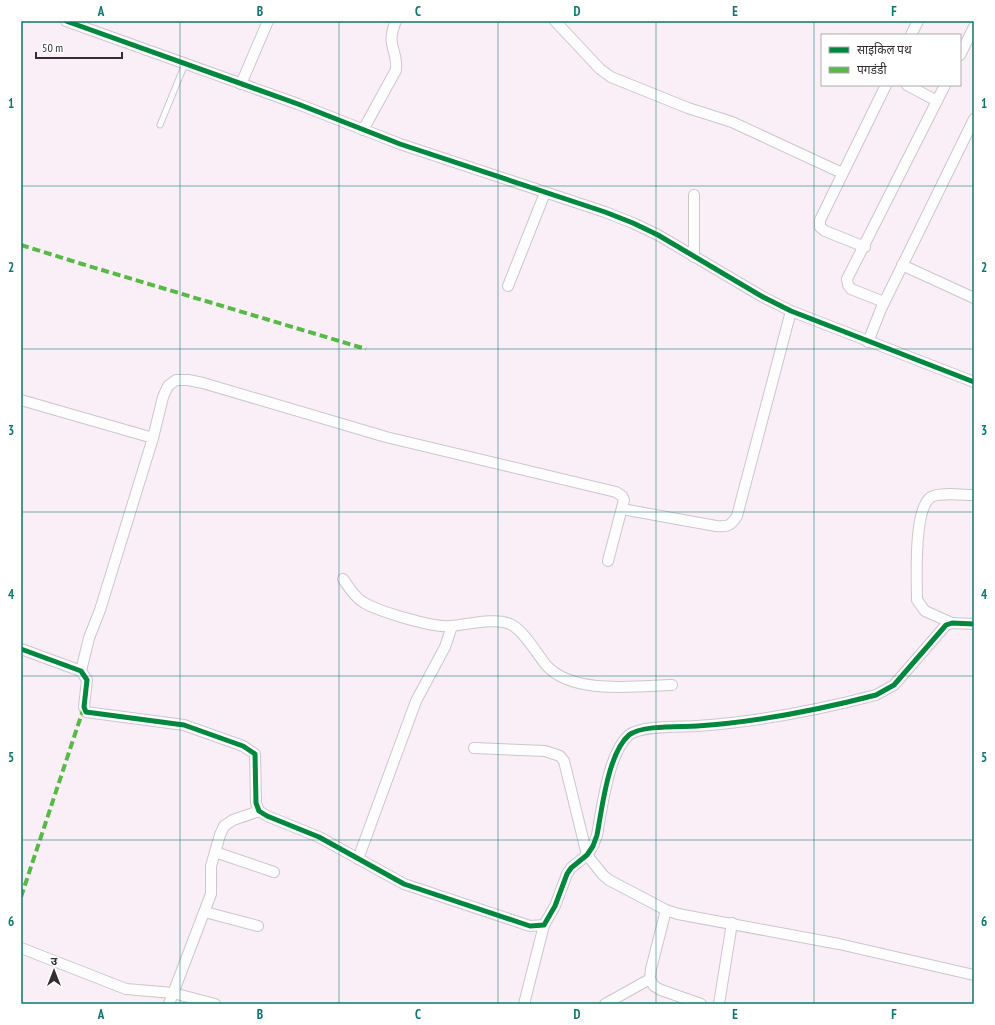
<svg xmlns="http://www.w3.org/2000/svg" width="995" height="1025" viewBox="0 0 995 1025" font-family="'PT Sans Narrow','Noto Sans Devanagari',sans-serif">
<rect width="100%" height="100%" fill="#faeff7"/>
<g fill="none" stroke-linecap="round" stroke-linejoin="round">
<g stroke="#cdc6cc" stroke-width="7">
<path id="service" d="M160 125 185 64"/>
</g>
<g stroke="#cdc6cc" stroke-width="12">
<g id="minor">
<path d="M66 21 298 104 400 144 605 212 633 223 658 235 763 297 791 311 974 382"/>
<path d="M555 21 600 69 611 77 688 108 732 122 842 173"/>
<path d="M911 35 918 21"/>
<path d="M960 55 974 27"/>
<path d="M241 84 268 21"/>
<path d="M907 85 937 101"/>
<path d="M363 130 396 70C398 49 385 46 396 21"/>
<path d="M694 195V257"/>
<path d="M865 247 825 231 820 227V220L886 85"/>
<path d="M902 265 974 298"/>
<path d="M508 286 545 193"/>
<path d="M884 302 851 289 848 285 847 279 945 85"/>
<path d="M868 342 881 309 974 119"/>
<path d="M21 400 153 438"/>
<path d="M622 509 716 526C727 527 731 526 737 516L791 311"/>
<path d="M343 579C349 587 354 597 363 602 377 611 433 628 450 626 467 625 494 617 510 624 523 629 537 654 546 665 572 695 636 686 672 685"/>
<path d="M952 623 925 611 917 600C917 580 913 509 931 497 939 492 964 495 974 495"/>
<path d="M21 649 81 671 87 680 84 707 86 712 184 725 243 746 255 754 256 803 259 811 267 816 319 837 404 884 530 926 544 925 555 906 567 874 571 868 587 855 593 846 597 835C602 809 608 753 629 735 641 725 681 727 697 726 757 722 818 710 876 695L894 685 946 625 952 623 974 624"/>
<path d="M81 671 89 638 100 610 153 438 163 397 168 386 176 380H188L203 383 386 437 616 492 622 496 624 500 608 561"/>
<path d="M474 748 545 751 560 756 564 761 587 855 603 875 609 880 666 910 678 914 839 944 974 975"/>
<path d="M215 852 274 872"/>
<path d="M358 859 416 701 445 647 452 626"/>
<path d="M666 910 651 969 650 979 654 986 661 990 701 1004"/>
<path d="M205 912 258 926"/>
<path d="M21 948 126 989 173 993 215 1004"/>
<path d="M169 1004 211 894V866L220 835 224 826 233 820 259 811"/>
<path d="M524 1004 544 925"/>
<path d="M605 1004 650 979"/>
<path d="M719 1004 732 923"/>
</g>
</g>
<use href="#service" stroke="#fefdfe" stroke-width="5"/>
<use href="#minor" stroke="#fefdfe" stroke-width="10"/>
<g stroke="#58b947" stroke-width="4" stroke-dasharray="8 4" stroke-linecap="butt">
<path d="M21 245 82 264 366 349"/>
<path d="M21 897 84 707"/>
</g>
<g stroke="#fff" stroke-width="8">
<g id="cycleway">
<path d="M66 21 298 104 400 144 605 212 633 223 658 235 763 297 791 311 974 382"/>
<path d="M21 649 81 671 87 680 84 707 86 712 184 725 243 746 255 754 256 803 259 811 267 816 319 837 404 884 530 926 544 925 555 906 567 874 571 868 587 855 593 846 597 835C602 809 608 753 629 735 641 725 681 727 697 726 757 722 818 710 876 695L894 685 946 625 952 623 974 624"/>
</g>
</g>
<use href="#cycleway" stroke="#00873e" stroke-width="5"/>
</g>
<path fill="none" stroke="#0f766e" stroke-width="1" stroke-opacity="0.55" d="M180 21V1004M339 21V1004M498 21V1004M656 21V1004M814 21V1004M21 186H974M21 349H974M21 512H974M21 676H974M21 840H974"/>
<rect width="995" height="1025" fill="none" stroke="#ffffff" stroke-width="44"/>
<rect x="821" y="34" width="140" height="52" fill="#ffffff" stroke="#aeabad"/>
<rect x="829" y="47" width="20" height="6" fill="#00873e" stroke="#aeabad"/>
<text x="857" y="54" font-size="12" fill="#342d32">साइकिल पथ</text>
<rect x="829" y="67" width="20" height="6" fill="#58b947" stroke="#aeabad"/>
<text x="857" y="74" font-size="12" fill="#342d32">पगडंडी</text>
<g transform="translate(54 971)" stroke="#ffffff" stroke-width="3" paint-order="stroke">
<path d="M0-3L7 15L0 10L-7 15Z" fill="#342d32"/>
<text y="-6" font-size="11" font-weight="bold" text-anchor="middle" fill="#342d32">उ</text>
</g>
<path d="M36 52v6h86v-6" fill="none" stroke="#342d32" stroke-width="2"/>
<text x="42" y="52" font-size="12" fill="#342d32" stroke="#ffffff" stroke-width="3" paint-order="stroke">50 m</text>
<rect x="22" y="22" width="951" height="981" fill="none" stroke="#0f766e" stroke-width="1.5"/>
<g font-size="13" text-anchor="middle" font-weight="bold" fill="#0f766e">
<text x="101" y="16">A</text>
<text x="260" y="16">B</text>
<text x="418" y="16">C</text>
<text x="577" y="16">D</text>
<text x="735" y="16">E</text>
<text x="894" y="16">F</text>
<text x="11" y="108">1</text>
<text x="984" y="108">1</text>
<text x="11" y="272">2</text>
<text x="984" y="272">2</text>
<text x="11" y="435">3</text>
<text x="984" y="435">3</text>
<text x="11" y="599">4</text>
<text x="984" y="599">4</text>
<text x="11" y="762">5</text>
<text x="984" y="762">5</text>
<text x="11" y="926">6</text>
<text x="984" y="926">6</text>
<text x="101" y="1019">A</text>
<text x="260" y="1019">B</text>
<text x="418" y="1019">C</text>
<text x="577" y="1019">D</text>
<text x="735" y="1019">E</text>
<text x="894" y="1019">F</text>
</g>
</svg>
